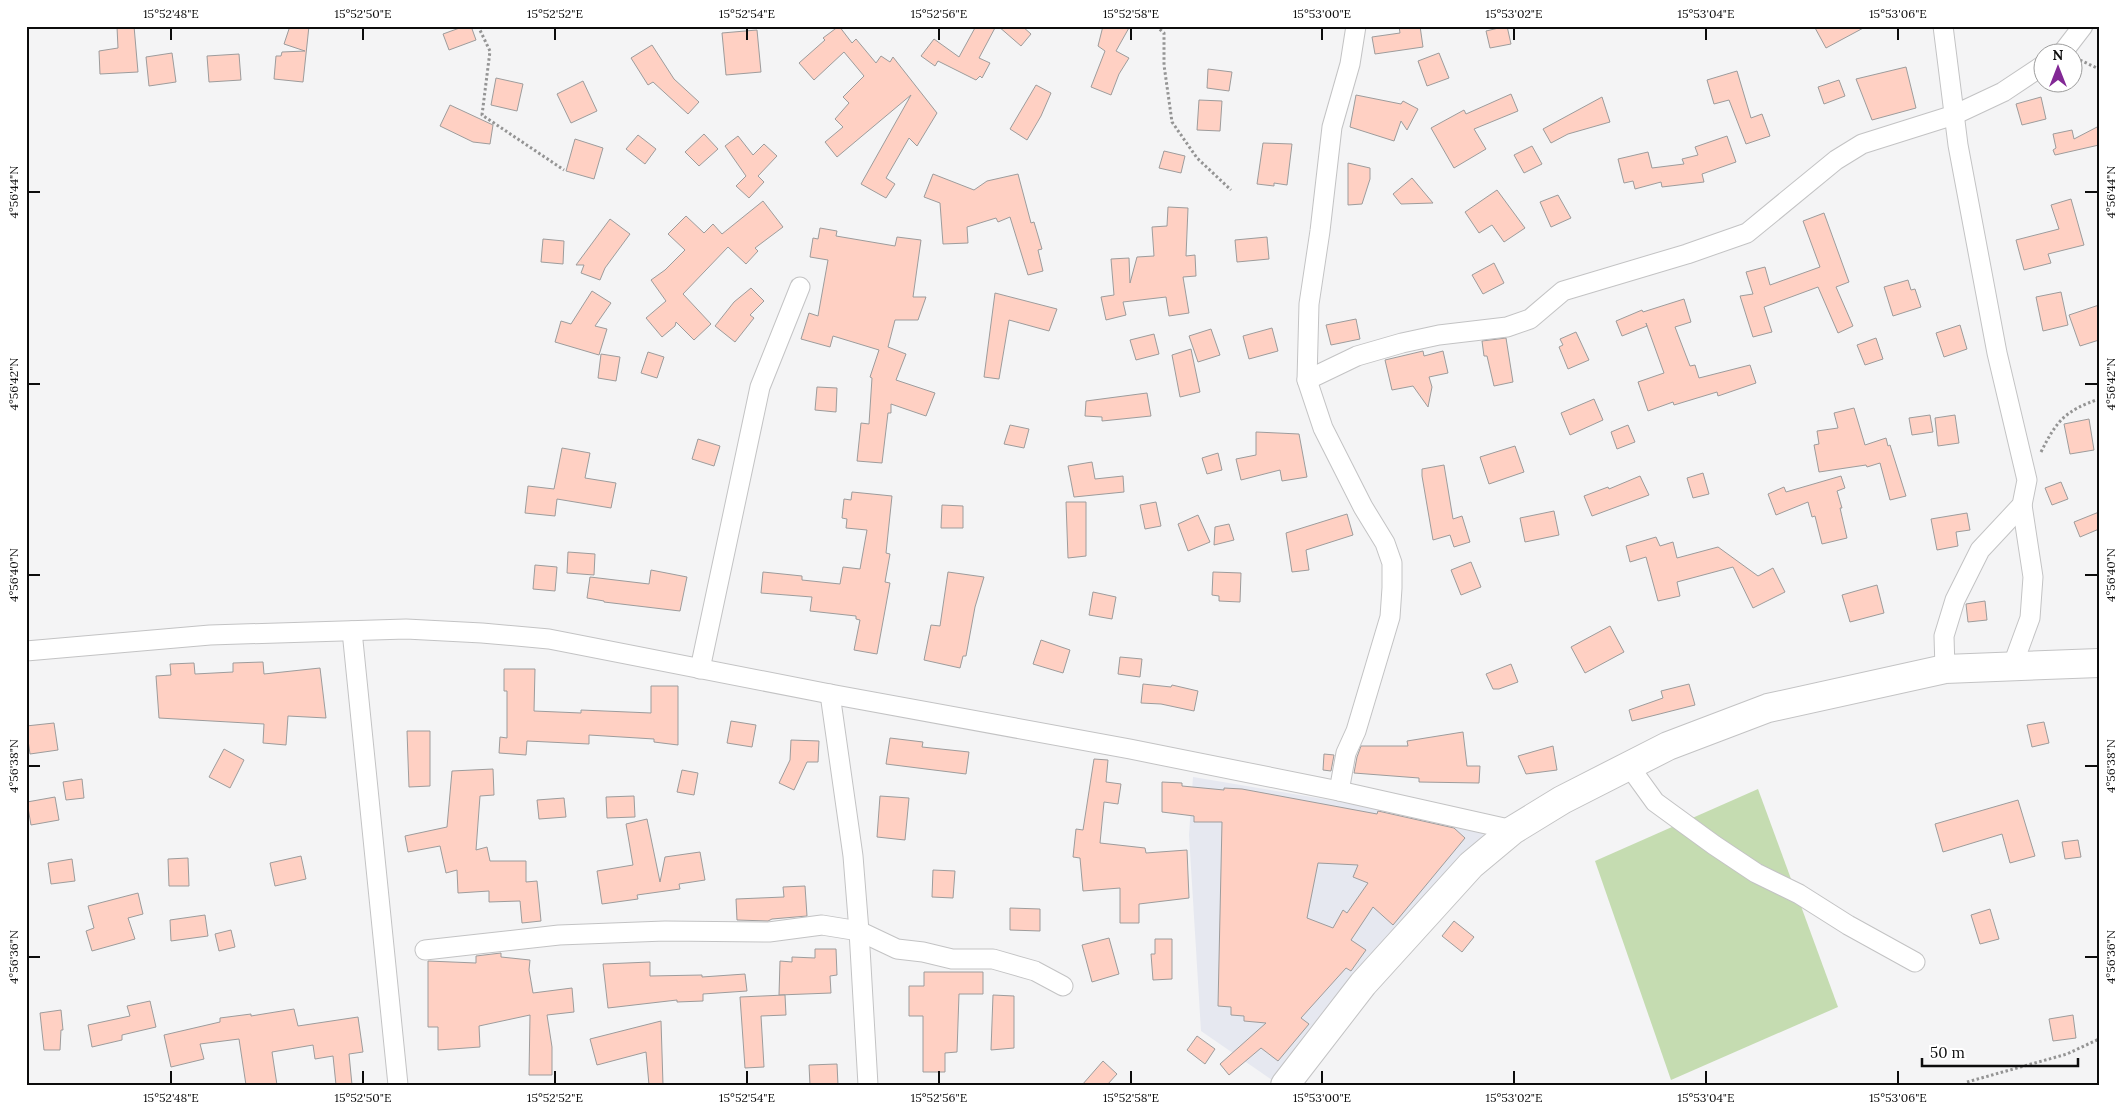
<svg xmlns="http://www.w3.org/2000/svg" width="2125" height="1111" viewBox="0 0 2125 1111" font-family="Lora,serif">
<rect width="100%" height="100%" fill="#f4f4f5"/>
<path fill="#e6e8f0" d="M1193 777 1388 810 1486 832 1356 986 1272 1080 1201 1031 1189 835Z"/>
<path fill="#c5dcb1" d="M1758 789 1838 1007 1671 1080 1595 861Z"/>
<g fill="#ffd0c3" stroke="#9d9c9c" fill-rule="evenodd">
<path d="M134 26 138 72 100 74 99 51 118 48 117 27Z"/>
<path d="M290 26H309L303 82 274 79 276 56H281L282 52 305 51 284 44Z"/>
<path d="M465 26H471L476 40 449 50 443 34Z"/>
<path d="M839 26 852 43 856 39 876 63 881 56 890 62 893 57 937 113 917 146 909 138 886 178 895 184 886 198 861 184 911 95 837 157 825 142 843 127 835 119 849 103 843 97 864 76 844 52 814 80 799 63 825 40 823 38Z"/>
<path d="M976 26H996L979 58 990 63 982 78 980 76 976 80 938 61 935 66 921 56 934 39 959 57Z"/>
<path d="M998 26H1022L1031 34 1021 46Z"/>
<path d="M1103 26H1130L1116 51 1129 58 1119 74 1111 95 1091 87 1105 51 1098 46Z"/>
<path d="M1399 26H1420L1423 47 1375 54 1372 37 1400 33Z"/>
<path d="M1507 26 1511 44 1490 48 1486 31Z"/>
<path d="M1814 26H1867L1826 48Z"/>
<path d="M757 30 761 72 726 75 722 33Z"/>
<path d="M652 45 674 79 699 102 688 114 653 82 648 85 631 58Z"/>
<path d="M172 53 176 82 149 86 146 57Z"/>
<path d="M1439 53 1449 78 1427 86 1418 61Z"/>
<path d="M239 54 241 80 209 82 207 56Z"/>
<path d="M1906 67 1916 108 1872 120 1856 79Z"/>
<path d="M1208 69 1232 72 1229 91 1207 88Z"/>
<path d="M1737 71 1751 118 1762 114 1770 136 1746 144 1729 100 1714 104 1707 80Z"/>
<path d="M496 78 523 84 517 111 491 105Z"/>
<path d="M1839 80 1845 96 1824 104 1818 87Z"/>
<path d="M583 81 597 111 571 123 557 94Z"/>
<path d="M1036 85 1051 93 1041 116 1027 140 1010 129Z"/>
<path d="M1511 94 1518 111 1474 129 1486 149 1454 168 1431 128 1464 110 1466 114Z"/>
<path d="M1356 95 1401 104 1403 101 1418 109 1407 130 1401 121 1394 141 1350 127Z"/>
<path d="M1602 97 1610 122 1568 134 1551 143 1543 129Z"/>
<path d="M2041 97 2046 119 2022 125 2016 104Z"/>
<path d="M1199 100 1222 101 1220 131 1197 130Z"/>
<path d="M450 105 493 125 490 144 473 142 440 126Z"/>
<path d="M2099 126V145L2055 155 2053 150 2056 148 2053 134 2072 130 2074 139Z"/>
<path d="M704 134 718 149 699 166 685 152Z"/>
<path d="M638 135 656 149 645 164 626 149Z"/>
<path d="M738 136 753 155 764 144 777 156 758 176 764 182 749 198 736 186 746 176 725 146Z"/>
<path d="M1727 136 1736 162 1702 174 1704 182 1662 187 1661 182 1635 189 1633 181 1624 183 1618 159 1648 152 1652 168 1684 164 1682 159 1698 155 1695 147Z"/>
<path d="M575 139 603 148 594 179 566 171Z"/>
<path d="M1263 143 1292 144 1287 185 1274 183V186L1257 184Z"/>
<path d="M1532 146 1542 164 1524 173 1514 155Z"/>
<path d="M1164 151 1185 156 1181 173 1159 168Z"/>
<path d="M1348 163 1370 168V179L1362 204 1348 205Z"/>
<path d="M933 174 974 190 987 181 1018 174 1031 223 1034 222 1042 249 1038 250 1043 271 1028 275 1010 217 998 222 996 218 967 227 968 243 943 244 940 203 924 197Z"/>
<path d="M1412 178 1433 203 1401 204 1393 194Z"/>
<path d="M1497 190 1525 228 1504 242 1492 225 1479 233 1465 212Z"/>
<path d="M1558 195 1571 218 1551 227 1540 202Z"/>
<path d="M2071 199 2084 245 2048 254 2051 263 2024 270 2016 240 2059 229 2051 205Z"/>
<path d="M763 201 783 227 755 248 758 251 746 264 728 247 683 294 711 324 694 340 676 322 675 326 662 337 646 318 666 301 651 280 665 270 685 250 668 234 686 216 704 233 713 224 722 234Z"/>
<path d="M1168 207 1188 208 1186 256 1195 255 1196 276 1183 277 1189 313 1169 316 1166 297 1123 302 1126 315 1106 320 1101 297 1114 295 1111 259 1129 258 1130 283 1137 257 1154 256 1152 227 1167 226Z"/>
<path d="M1824 213 1849 282 1836 287 1853 326 1838 333 1818 287 1764 307 1772 332 1753 337 1740 296 1753 294 1746 272 1765 267 1770 285 1820 267 1803 221Z"/>
<path d="M610 219 630 234 605 268 600 280 581 273 584 265H576Z"/>
<path d="M820 228 837 231 836 236 895 246 897 237 921 240 913 297H926L918 320H895L888 347 906 354 896 380 935 393 926 416 891 404V413H888L882 463 857 461 861 423 869 424 872 378 870 377 879 350 833 336 830 347 801 339 809 313 818 316 828 260 810 257 813 238 818 239Z"/>
<path d="M1267 237 1269 259 1237 262 1235 240Z"/>
<path d="M543 239 564 241 563 264 541 262Z"/>
<path d="M1494 263 1504 283 1483 294 1472 275Z"/>
<path d="M1908 280 1911 290 1915 289 1921 307 1893 316 1884 287Z"/>
<path d="M751 288 764 301 750 315 754 318 735 342 715 326 734 302Z"/>
<path d="M592 291 611 303 595 326 607 329 599 355 555 342 561 321 571 324Z"/>
<path d="M2061 292 2068 325 2043 331 2036 297Z"/>
<path d="M995 293 1057 309 1049 331 1009 320 999 379 984 377Z"/>
<path d="M1684 299 1691 322 1675 327 1690 366 1695 365 1699 378 1750 365 1756 383 1718 396 1717 392 1674 405 1673 402 1648 411 1638 382 1664 373 1646 323 1647 326 1622 336 1616 321 1642 310 1643 312Z"/>
<path d="M2099 305V340L2080 346 2069 315Z"/>
<path d="M1356 319 1360 339 1331 345 1326 325Z"/>
<path d="M1960 325 1967 349 1944 357 1936 333Z"/>
<path d="M1272 328 1278 351 1249 359 1243 336Z"/>
<path d="M1211 329 1220 355 1198 362 1189 336Z"/>
<path d="M1576 332 1589 360 1568 369 1559 347 1563 345 1560 339Z"/>
<path d="M1154 334 1159 354 1136 360 1130 340Z"/>
<path d="M1506 338 1513 382 1494 386 1487 356H1484L1482 341Z"/>
<path d="M1876 338 1883 359 1865 365 1857 345Z"/>
<path d="M1191 349 1200 392 1180 397 1172 355Z"/>
<path d="M1423 351 1424 356 1443 351 1448 373 1429 377 1432 387 1428 407 1413 386 1392 390 1385 360Z"/>
<path d="M648 352 664 357 657 378 641 373Z"/>
<path d="M601 354 620 357 616 381 598 378Z"/>
<path d="M817 387 837 388 836 412 815 410Z"/>
<path d="M1147 393 1151 416 1102 421V417L1085 416 1086 401Z"/>
<path d="M1594 399 1603 420 1570 435 1561 413Z"/>
<path d="M1854 408 1865 445 1886 438 1888 446 1890 445 1906 496 1890 500 1880 463 1867 467 1866 465 1819 472 1814 445 1819 444 1817 431 1838 428 1834 413Z"/>
<path d="M1930 415 1933 432 1912 435 1909 418Z"/>
<path d="M1955 415 1959 443 1938 446 1935 418Z"/>
<path d="M2089 419 2094 450 2070 454 2064 424Z"/>
<path d="M1010 425 1029 429 1024 448 1004 444Z"/>
<path d="M1628 425 1635 442 1617 449 1611 432Z"/>
<path d="M1256 432 1299 434 1307 477 1282 481 1280 470 1241 480 1236 459 1256 455Z"/>
<path d="M698 439 720 446 714 466 692 459Z"/>
<path d="M1515 446 1524 472 1489 484 1480 457Z"/>
<path d="M562 448 590 453 585 478 616 483 611 508 557 499 555 516 525 513 528 486 554 489Z"/>
<path d="M1218 453 1222 470 1207 474 1202 458Z"/>
<path d="M1092 462 1095 479 1123 476 1124 492 1074 497 1068 466Z"/>
<path d="M1444 465 1453 519 1462 516 1470 542 1454 547 1450 535 1433 540 1422 476V469Z"/>
<path d="M1703 473 1709 494 1693 498 1687 478Z"/>
<path d="M1640 476 1649 495 1592 516 1584 496 1608 487 1609 489Z"/>
<path d="M1841 476 1845 488 1837 491 1842 508H1840L1847 538 1822 544 1815 516 1812 517 1808 502 1776 515 1768 494 1784 487 1786 492Z"/>
<path d="M2061 482 2068 499 2052 505 2045 488Z"/>
<path d="M852 492 892 496 886 553 890 554 885 582 890 583 877 654 854 650 860 620 856 619V616L810 611 812 597 761 593 763 572 802 576V580L840 584 843 567 860 569 867 530 846 528 847 519 842 518 844 499 851 500Z"/>
<path d="M1066 502H1086V556L1068 558Z"/>
<path d="M1156 502 1161 526 1145 529 1140 505Z"/>
<path d="M942 505 963 506V528H941Z"/>
<path d="M1554 511 1559 535 1525 542 1520 518Z"/>
<path d="M2099 512V529L2080 537 2074 522Z"/>
<path d="M1967 513 1970 530 1956 532 1958 546 1937 550 1931 519Z"/>
<path d="M1347 514 1353 535 1306 550 1309 570 1292 572 1286 533Z"/>
<path d="M1198 515 1210 542 1188 551 1178 524Z"/>
<path d="M1229 524 1234 540 1214 545 1215 527Z"/>
<path d="M1656 537 1660 546 1673 542 1677 558 1718 547 1758 576 1773 568 1785 592 1753 608 1733 567 1677 582 1680 596 1658 601 1646 557 1630 562 1626 546Z"/>
<path d="M568 552 595 554 594 575 567 573Z"/>
<path d="M1471 562 1481 587 1461 595 1451 570Z"/>
<path d="M535 565 557 567 555 591 533 589Z"/>
<path d="M651 570 687 577 680 611 604 602V601L587 598 590 577 649 584Z"/>
<path d="M948 572 984 577 975 607 966 656H963L960 668 924 660 931 625 940 626Z"/>
<path d="M1213 572 1241 573 1240 602 1219 601V596L1212 595Z"/>
<path d="M1877 585 1884 613 1850 622 1842 595Z"/>
<path d="M1093 592 1116 597 1112 619 1089 615Z"/>
<path d="M1985 601 1987 620 1968 622 1966 604Z"/>
<path d="M1610 626 1624 652 1585 673 1571 647Z"/>
<path d="M1041 640 1070 650 1063 673 1033 664Z"/>
<path d="M1120 657 1142 659 1140 677 1118 674Z"/>
<path d="M263 662 264 674 320 668 326 718 288 716 286 745 263 743 264 724 159 718 156 676 171 675 170 664 194 663 195 674 233 672V663Z"/>
<path d="M1511 664 1518 682 1499 689H1493L1486 674Z"/>
<path d="M504 669H535L534 711 581 713V710L651 713V686H678V745L654 742V739L589 735V744L527 741 526 755 499 753 500 737 507 738V691H504Z"/>
<path d="M1143 684 1171 687 1172 685 1198 691 1194 711 1161 704 1141 703Z"/>
<path d="M1689 684 1695 705 1632 721 1629 710 1663 698 1661 691Z"/>
<path d="M731 721 756 725 752 747 727 743Z"/>
<path d="M2044 722 2049 743 2032 747 2027 725Z"/>
<path d="M54 723 58 750 30 754 26 726Z"/>
<path d="M407 731H430V786L409 787Z"/>
<path d="M1463 732 1467 766H1480L1479 783 1419 782V778L1354 773 1357 757 1361 746H1408L1407 741Z"/>
<path d="M890 738 923 742 922 747 969 752 966 774 886 764Z"/>
<path d="M791 740 819 741 818 762H807L794 790 779 783 790 760Z"/>
<path d="M1553 746 1557 770 1526 774 1518 756Z"/>
<path d="M224 749 244 760 230 788 209 777Z"/>
<path d="M1324 754 1334 755 1331 771 1323 770Z"/>
<path d="M1094 759 1108 760 1106 782 1121 784 1118 804 1104 802 1100 843 1145 848 1146 853 1187 850 1189 898 1139 904V923H1120V888L1083 891 1080 858 1073 857 1076 829 1083 830Z"/>
<path d="M493 769 494 795 480 796 476 850 487 847 490 861H526V882L537 881 541 921 522 923 520 901 489 902V891L458 893 457 870 446 873 440 846 408 852 405 836 447 827 452 771Z"/>
<path d="M682 770 698 773 694 795 677 792Z"/>
<path d="M82 779 84 798 66 800 63 782Z"/>
<path d="M1162 782 1182 783V786L1224 790V788L1242 789 1377 814 1378 811 1454 828 1465 838 1393 925 1373 907 1351 940 1366 950 1351 971 1346 968 1301 1018 1309 1024 1278 1061 1261 1048 1229 1075 1220 1064 1266 1023 1244 1021V1016L1231 1015V1007L1218 1006 1222 822H1194V816L1162 812ZM1318 863 1358 865 1353 877 1368 883 1347 913 1343 910 1333 928 1307 918Z"/>
<path d="M634 796 635 817 607 818 606 797Z"/>
<path d="M880 796 909 798 905 840 877 837Z"/>
<path d="M55 797 59 820 31 825 27 802Z"/>
<path d="M564 798 566 817 539 819 537 800Z"/>
<path d="M2018 800 2035 856 2010 863 2002 834 1943 852 1935 824Z"/>
<path d="M647 819 660 882 665 857 700 852 705 880 679 884 680 889 637 895 638 899 602 904 597 871 633 865 626 824Z"/>
<path d="M2078 840 2081 857 2065 859 2062 842Z"/>
<path d="M301 856 306 879 275 886 270 863Z"/>
<path d="M188 858 189 886H169L168 859Z"/>
<path d="M72 859 75 881 51 884 48 863Z"/>
<path d="M933 870 955 871 953 898 932 897Z"/>
<path d="M805 886 807 916 772 919 768 921 737 920 736 899 784 897 783 887Z"/>
<path d="M138 893 143 914 128 918 135 939 92 951 86 931 94 928 88 906Z"/>
<path d="M1010 908 1040 909V931L1010 930Z"/>
<path d="M1990 909 1999 939 1980 944 1971 915Z"/>
<path d="M205 915 208 936 171 941 170 920Z"/>
<path d="M1454 921 1474 937 1462 952 1442 936Z"/>
<path d="M231 930 235 947 219 951 215 934Z"/>
<path d="M1109 938 1119 974 1092 982 1082 945Z"/>
<path d="M1155 939H1172V979L1153 980 1151 954H1155Z"/>
<path d="M815 949H836L837 975 830 976 831 993 779 995 780 961 792 962V957L815 958Z"/>
<path d="M501 953V957L530 960 529 970 533 993 572 988 574 1012 547 1015 552 1047V1075H529L530 1015 479 1026 480 1047 438 1050V1027H428V961L476 963V956Z"/>
<path d="M650 962V976L702 975V977L745 974 747 991 703 994V1001L677 1002V1000L608 1008 603 964Z"/>
<path d="M924 972H983V994H959L957 1052 945 1053V1072H923V1016H909V986H924Z"/>
<path d="M785 995 786 1015 761 1016 764 1067 745 1068 740 997Z"/>
<path d="M993 995 1014 996V1048L991 1050Z"/>
<path d="M150 1001 156 1027 122 1035V1040L92 1047 88 1025 130 1016 127 1006Z"/>
<path d="M294 1009 298 1026 358 1017 363 1052 349 1054 352 1085H336L333 1056 315 1059 313 1045 272 1052 277 1085H246L239 1039 200 1044 204 1059 171 1067 164 1035 220 1022V1018L251 1014V1016Z"/>
<path d="M61 1010 63 1030H61L60 1050H44L40 1013Z"/>
<path d="M2073 1015 2076 1038 2053 1041 2049 1019Z"/>
<path d="M661 1021 663 1085H649L646 1052 597 1065 590 1039Z"/>
<path d="M1197 1036 1215 1049 1205 1064 1187 1050Z"/>
<path d="M1103 1061 1117 1074 1107 1085H1082Z"/>
<path d="M837 1064 838 1085H810L809 1065Z"/>
</g>
<g fill="none" stroke-linecap="round" stroke-linejoin="round">
<g stroke="#c3c3c4" stroke-width="21">
<g id="minor">
<path d="M1943 26 1958 145 1997 353 2027 480 2022 505 1980 550 1955 600 1944 636 1945 669"/>
<path d="M2063 52 2083 26"/>
<path d="M1307 380 1357 356 1402 343 1439 335 1507 327 1530 319 1563 291 1687 254 1747 233 1836 160 1862 144 1954 115 2003 92 2042 66"/>
<path d="M352 631 398 1085"/>
<path d="M26 651 210 635 406 629 482 633 549 639 830 694 1130 749 1339 791 1513 830"/>
<path d="M2012 667 2030 618 2033 577 2022 505"/>
<path d="M700 669 760 387 800 287"/>
<path d="M830 694 853 856 859 931 868 1085"/>
<path d="M1629 766 1655 802 1714 845 1756 873 1799 894 1848 925 1915 962"/>
<path d="M1339 791 1346 753 1356 731 1390 617 1392 588V563L1385 543 1363 507 1323 428 1307 380 1309 304 1320 231 1332 127 1350 64 1356 26"/>
<path d="M425 950 559 935 665 931 769 932 822 925 859 931 897 949 923 952 952 959H993L1035 971 1063 986"/>
</g>
</g>
<g stroke="#c3c3c4" stroke-width="30">
<path id="secondary" d="M1285 1085 1363 984 1471 865 1513 830 1562 800 1668 746 1768 708 1945 669 2099 663"/>
</g>
<g stroke="#949494" stroke-width="3" stroke-dasharray="2.5 2.5" stroke-linecap="butt">
<path d="M478 26 490 51 482 115 564 170"/>
<path d="M1156 26 1164 33V65L1172 122 1197 158 1231 190"/>
<path d="M2080 60 2099 69"/>
<path d="M2041 452C2057 420 2065 411 2099 399"/>
<path d="M1967 1082 2067 1054 2099 1039"/>
</g>
<use href="#minor" stroke="#fff" stroke-width="19"/>
<use href="#secondary" stroke="#fff" stroke-width="28"/>
</g>
<path fill="none" stroke="#0c0c0c" stroke-width="2" d="M171 28V40M363 28V40M555 28V40M747 28V40M939 28V40M1131 28V40M1322 28V40M1514 28V40M1706 28V40M1898 28V40M28 192H40M2085 192H2098M28 384H40M2085 384H2098M28 575H40M2085 575H2098M28 766H40M2085 766H2098M28 957H40M2085 957H2098M171 1071V1084M363 1071V1084M555 1071V1084M747 1071V1084M939 1071V1084M1131 1071V1084M1322 1071V1084M1514 1071V1084M1706 1071V1084M1898 1071V1084"/>
<rect width="2125" height="1111" fill="none" stroke="#ffffff" stroke-width="55"/>
<g transform="translate(2058 68)"><circle r="24" fill="#ffffff" stroke="#9e9e9e"/>
<path d="M0-4L9 19L0 12L-9 19Z" fill="#822895"/>
<text y="-8" font-size="14" font-weight="bold" text-anchor="middle" fill="#0c0c0c">N</text>
</g>
<path d="M1922 1058v8h156v-8" fill="none" stroke="#0c0c0c" stroke-width="2.5"/>
<text x="1930" y="1058" font-size="15" fill="#0c0c0c" stroke="#ffffff" stroke-width="4" paint-order="stroke">50 m</text>
<rect x="28" y="28" width="2070" height="1056" fill="none" stroke="#0c0c0c" stroke-width="2"/>
<g font-size="12" text-anchor="middle" fill="#0c0c0c">
<text x="171" y="18">15°52'48"E</text>
<text x="363" y="18">15°52'50"E</text>
<text x="555" y="18">15°52'52"E</text>
<text x="747" y="18">15°52'54"E</text>
<text x="939" y="18">15°52'56"E</text>
<text x="1131" y="18">15°52'58"E</text>
<text x="1322" y="18">15°53'00"E</text>
<text x="1514" y="18">15°53'02"E</text>
<text x="1706" y="18">15°53'04"E</text>
<text x="1898" y="18">15°53'06"E</text>
<text transform="translate(14 192) rotate(-90)" y="4">4°56'44"N</text>
<text transform="translate(2111 192) rotate(-90)" y="4">4°56'44"N</text>
<text transform="translate(14 384) rotate(-90)" y="4">4°56'42"N</text>
<text transform="translate(2111 384) rotate(-90)" y="4">4°56'42"N</text>
<text transform="translate(14 575) rotate(-90)" y="4">4°56'40"N</text>
<text transform="translate(2111 575) rotate(-90)" y="4">4°56'40"N</text>
<text transform="translate(14 766) rotate(-90)" y="4">4°56'38"N</text>
<text transform="translate(2111 766) rotate(-90)" y="4">4°56'38"N</text>
<text transform="translate(14 957) rotate(-90)" y="4">4°56'36"N</text>
<text transform="translate(2111 957) rotate(-90)" y="4">4°56'36"N</text>
<text x="171" y="1102">15°52'48"E</text>
<text x="363" y="1102">15°52'50"E</text>
<text x="555" y="1102">15°52'52"E</text>
<text x="747" y="1102">15°52'54"E</text>
<text x="939" y="1102">15°52'56"E</text>
<text x="1131" y="1102">15°52'58"E</text>
<text x="1322" y="1102">15°53'00"E</text>
<text x="1514" y="1102">15°53'02"E</text>
<text x="1706" y="1102">15°53'04"E</text>
<text x="1898" y="1102">15°53'06"E</text>
</g>
</svg>
